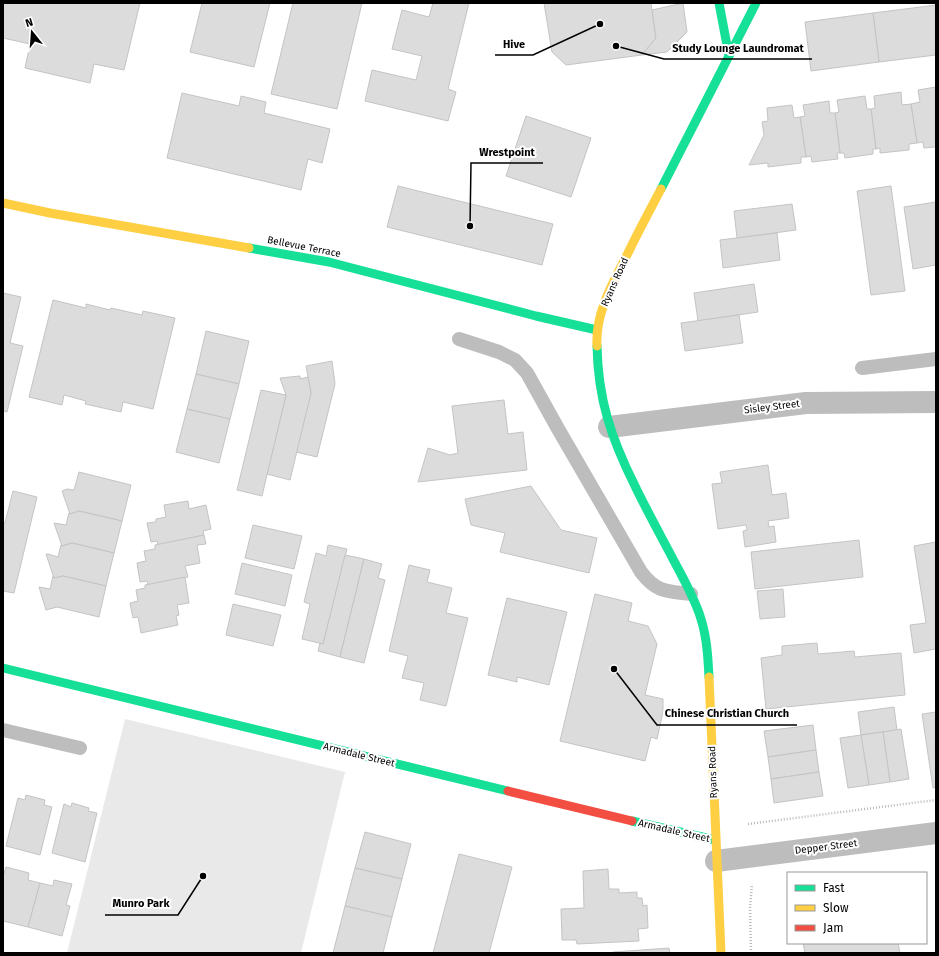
<svg xmlns="http://www.w3.org/2000/svg" width="939" height="956" viewBox="0 0 939 956" font-family="'Fira Sans',sans-serif">
<rect width="100%" height="100%" fill="#fff"/>
<path fill="#e9e9e9" d="M125 719 345 772 301 953H67Z"/>
<g fill="#dcdcdc" stroke="#c4c4c4">
<path d="M3 3H140L124 70 94 64 90 83 25 68 30 44 3 38Z"/>
<path d="M202 3H270L254 67 190 52Z"/>
<path d="M293 3H362L337 109 271 94Z"/>
<path d="M433 3H469L448 89 456 92 448 121 365 101 372 70 416 80 422 56 392 49 402 10 429 17Z"/>
<path d="M544 3H651L656 38 642 55 566 65 552 52Z"/>
<path d="M683 3 687 32 667 52 642 55 656 38 652 10Z"/>
<path d="M936 5V55L879 62 873 13Z"/>
<path d="M873 13 879 62 811 71 805 22Z"/>
<path d="M936 87V147L924 148 923 142 917 143 911 104 920 102 918 90Z"/>
<path d="M901 92 902 105 911 104 917 143 909 144V150L880 153V148L876 149 871 109 875 108 874 96Z"/>
<path d="M182 93 239 106 241 96 266 102 264 113 330 129 322 163 308 159 301 190 167 158Z"/>
<path d="M865 96 867 109H871L876 149H873V154L845 158 844 153H840L835 113 839 112 837 100Z"/>
<path d="M829 101 830 113H835L840 153H837L838 159 812 162 811 156 806 157 800 117 805 116 803 105Z"/>
<path d="M792 105 794 118 800 117 806 157H801V163L768 167V163L749 165 764 135 762 122 768 121 767 108Z"/>
<path d="M526 116 591 138 571 197 506 176Z"/>
<path d="M398 186 553 224 542 265 387 227Z"/>
<path d="M891 186 905 291 871 295 857 191Z"/>
<path d="M936 202V265L913 269 904 207Z"/>
<path d="M792 204 796 230 737 238 734 211Z"/>
<path d="M777 233 780 260 723 268 720 240Z"/>
<path d="M754 284 758 312 698 321 694 293Z"/>
<path d="M3 293 21 297 10 343 23 346 7 412 3 411Z"/>
<path d="M53 300 86 308V304L110 310 111 308 142 315 143 311 175 318 153 409 123 402 121 412 85 404 86 401 64 395 62 405 29 397Z"/>
<path d="M739 315 743 343 685 351 681 323Z"/>
<path d="M206 331 249 341 239 384 196 374Z"/>
<path d="M332 361 335 384 317 457 296 452 311 393 306 366Z"/>
<path d="M196 374 239 384 230 419 187 409Z"/>
<path d="M300 376V379L308 377 311 393 290 480 267 474 286 395 280 378Z"/>
<path d="M261 390 286 395 262 496 237 490Z"/>
<path d="M504 400 508 434 523 432 527 470 418 482 428 448 450 455 458 453 452 406Z"/>
<path d="M187 409 230 419 219 463 176 452Z"/>
<path d="M768 465 772 495 786 493 789 518 768 521 769 527 774 526 776 542 745 547 743 531 747 530 746 525 718 529 712 484 722 483 720 472Z"/>
<path d="M79 472 131 485 122 521 79 511 70 514 62 491 67 489 74 490Z"/>
<path d="M531 486 561 530 597 538 589 573 500 552 505 533 471 525 465 499Z"/>
<path d="M13 491 37 497 14 593 3 591V522L5 523Z"/>
<path d="M188 501 189 509 206 505 211 529 203 531 204 535 158 545 157 541 151 542 147 523 156 522V519L166 517 164 505Z"/>
<path d="M79 511 122 521 114 553 72 543 62 546 54 523 66 525 69 513 70 514Z"/>
<path d="M253 525 302 536 294 569 245 558Z"/>
<path d="M204 535 206 544 197 545 200 563 185 566 188 577 148 585 147 581 140 582 137 563 146 561 144 551 155 549V545Z"/>
<path d="M859 540 863 577 755 589 751 552Z"/>
<path d="M936 542V649L914 653 910 625 926 623 914 546Z"/>
<path d="M72 543 114 553 106 586 63 576 54 578 46 554H48L58 557 61 545 62 546Z"/>
<path d="M328 545 347 549 323 644 302 639 310 604 304 602 316 553 326 556Z"/>
<path d="M345 555 364 559 340 657 318 651 320 643 323 644Z"/>
<path d="M364 559 382 564 378 578 385 580 364 663 340 657Z"/>
<path d="M242 563 292 575 285 606 235 594Z"/>
<path d="M409 565 430 570 427 582 452 588 446 613 468 618 446 706 420 700 424 683 402 678 408 656 389 651Z"/>
<path d="M53 576 54 578 63 576 106 586 99 617 57 607 46 610 39 587 50 589Z"/>
<path d="M185 577 189 603 177 605 179 615 176 616 178 625 141 633 138 617 133 618 130 603 138 601 136 590 145 588V585Z"/>
<path d="M783 589 785 617 760 619 757 591Z"/>
<path d="M595 594 632 603 628 621 648 626 657 644 645 695 663 699V712L657 739 651 737 645 761 560 741Z"/>
<path d="M507 598 567 612 549 685 517 677V682L488 675Z"/>
<path d="M233 604 281 615 273 646 226 635Z"/>
<path d="M817 643 818 654 854 651 855 657 901 653 905 695 766 709 761 658 782 655V646Z"/>
<path d="M894 707 897 730 861 735 858 712Z"/>
<path d="M936 712V787L933 788 922 714Z"/>
<path d="M813 725 816 750 768 757 764 731Z"/>
<path d="M901 729 909 779 890 782 883 732Z"/>
<path d="M883 732 890 782 869 785 861 735Z"/>
<path d="M861 735 869 785 848 788 840 738Z"/>
<path d="M816 750 819 772 771 779 768 757Z"/>
<path d="M819 772 823 796 774 803 771 779Z"/>
<path d="M26 795 45 800 44 805 52 807 40 855 6 846 18 798 25 800Z"/>
<path d="M72 803 89 808 88 811 97 813 85 862 52 853 64 804 71 807Z"/>
<path d="M365 832 411 844 402 879 355 868Z"/>
<path d="M459 854 512 867 489 953H433Z"/>
<path d="M6 867 29 873 28 880 40 883 28 927 3 921V877Z"/>
<path d="M355 868 402 879 392 917 345 906Z"/>
<path d="M608 869 609 889H619V893L637 892V898H642L643 906 647 905 648 928 638 929 639 941 577 944 576 940H562L561 909 584 908 583 871Z"/>
<path d="M54 880 72 884 66 905 70 906 62 936 28 927 40 883 53 886Z"/>
<path d="M345 906 392 917 383 953H333Z"/>
<path d="M803 943H898L900 953H805Z"/>
<path d="M669 948 670 953H613V952Z"/>
</g>
<g fill="none" stroke-linecap="round" stroke-linejoin="round">
<g stroke="#b8b8b8" stroke-width="2.5" stroke-dasharray="1 2" stroke-linecap="butt">
<path d="M748 824 936 800"/>
<path d="M751 953 750 907 752 884"/>
</g>
<g stroke="#bdbdbd" stroke-width="14">
<path d="M459 339 499 352 515 360 527 373 557 427 641 572C657 593 667 591 691 594"/>
<path d="M862 368 936 359"/>
<path d="M3 730 80 748"/>
</g>
<g stroke="#bdbdbd" stroke-width="22">
<path d="M609 427 806 403 936 402"/>
<path d="M716 861 936 833"/>
</g>
<g stroke="#16e098" stroke-width="9">
<path d="M719 3 729 56"/>
<path d="M661 189 756 3"/>
<path d="M249 248 329 262 536 316 597 330"/>
<path d="M597 346C598 399 611 438 635 486 647 511 661 536 674 561 684 580 695 599 701 619 707 638 708 658 709 677"/>
<path d="M3 668 508 791"/>
<path d="M632 821 715 840"/>
</g>
<g stroke="#ffcf43" stroke-width="9">
<path d="M3 203 50 213 249 248"/>
<path d="M597 346C595 312 614 281 629 251 639 230 650 210 661 189"/>
<path d="M709 677 721 953"/>
</g>
<path stroke="#f24e42" stroke-width="9" d="M508 791 632 821"/>
</g>
<g text-anchor="middle" dominant-baseline="central" stroke-width="4" stroke-linejoin="round" paint-order="stroke">
<g font-size="10" fill="#000" stroke="#fff">
<text transform="translate(304 247) rotate(11)">Bellevue Terrace</text>
<text transform="translate(615 282) rotate(-66)">Ryans Road</text>
<text transform="translate(772 407) rotate(-7)">Sisley Street</text>
<text transform="translate(359 755) rotate(14)">Armadale Street</text>
<text transform="translate(713 772) rotate(-92)">Ryans Road</text>
<text transform="translate(674 831) rotate(13)">Armadale Street</text>
<text transform="translate(826 847) rotate(-7)">Depper Street</text>
</g>
</g>
<path fill="none" stroke="#000" stroke-width="1.5" d="M600 24L533 55H495M616 46L664 59H812M470 226L471 163H543M614 669L657 725H797M203 876L178 915H105"/>
<g fill="#000" stroke="#fff" stroke-width="1.5">
<circle cx="600" cy="24" r="4"/>
<circle cx="616" cy="46" r="4"/>
<circle cx="470" cy="226" r="4"/>
<circle cx="614" cy="669" r="4"/>
<circle cx="203" cy="876" r="4"/>
</g>
<g font-size="11" text-anchor="middle" font-weight="bold" fill="#000" stroke="#fff" stroke-width="4" stroke-linejoin="round" paint-order="stroke">
<text x="514" y="48">Hive</text>
<text x="738" y="52">Study Lounge Laundromat</text>
<text x="507" y="156">Wrestpoint</text>
<text x="727" y="717">Chinese Christian Church</text>
<text x="141" y="907">Munro Park</text>
</g>
<rect width="939" height="956" fill="none" stroke="#000000" stroke-width="8"/>
<rect x="787" y="872" width="140" height="72" fill="#ffffff" stroke="#999999"/>
<rect x="795" y="885" width="20" height="6" fill="#16e098" stroke="#999999"/>
<text x="823" y="892" font-size="12" fill="#000000">Fast</text>
<rect x="795" y="905" width="20" height="6" fill="#ffcf43" stroke="#999999"/>
<text x="823" y="912" font-size="12" fill="#000000">Slow</text>
<rect x="795" y="925" width="20" height="6" fill="#f24e42" stroke="#999999"/>
<text x="823" y="932" font-size="12" fill="#000000">Jam</text>
<g transform="translate(32 32) rotate(343)" stroke="#ffffff" stroke-width="3" paint-order="stroke">
<path d="M0-3L7 15L0 10L-7 15Z" fill="#000000"/>
<text y="-6" font-size="11" font-weight="bold" text-anchor="middle" fill="#000000">N</text>
</g>
</svg>
